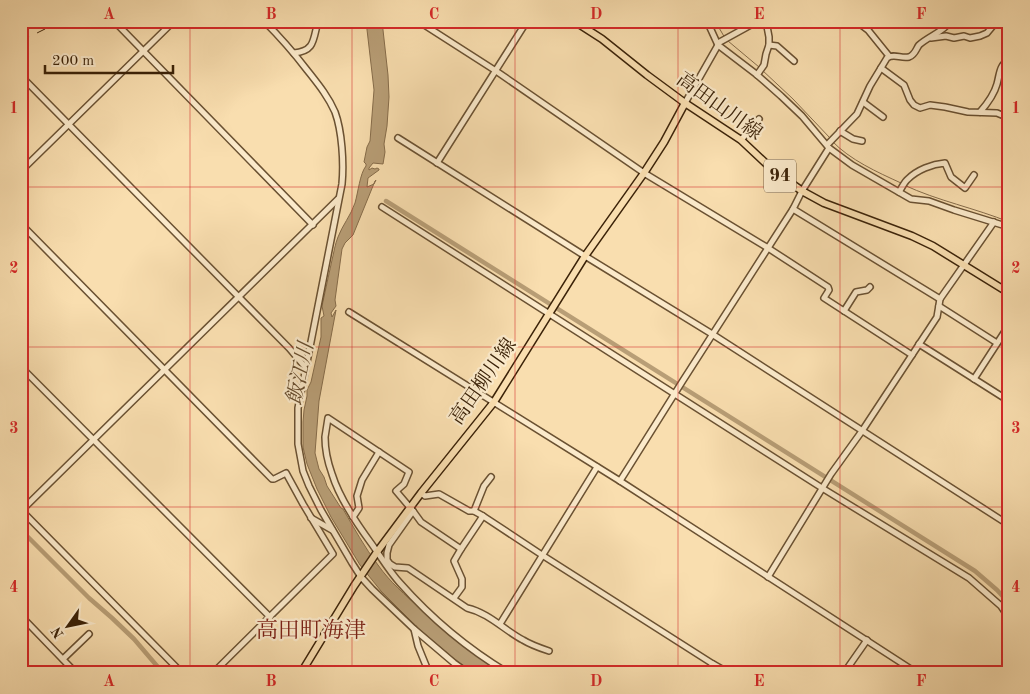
<svg xmlns="http://www.w3.org/2000/svg" width="1030" height="694" viewBox="0 0 1030 694" font-family="'Old Standard TT','Noto Serif JP',serif">
<rect width="100%" height="100%" fill="#f9deaf"/>
<filter id="stains"><feTurbulence type="fractalNoise" baseFrequency=".004" numOctaves="4"/><feColorMatrix values="0 0 0 0 .2 0 0 0 0 .09 0 0 0 0 .02 0 0 0 .5 -.17"/></filter>
<radialGradient id="worn" r=".72"><stop offset=".6" stop-color="#630" stop-opacity="0"/><stop offset="1" stop-color="#630" stop-opacity=".3"/></radialGradient>
<path fill="#b89e76" stroke="#866c4a" d="M366 21H382L388 75 389 97 387 126 384 144 385 152 383 164 373 163 369 168V170L372 168 375 169 377 168 379 169V170L368 178 367 187 374 184 376 180 375 181 353 235 345 243 342 249 335 300 336 306 331 313 332 317 336 310 319 401 315 453 319 469 324 477 327 486 341 508 343 509C354 528 365 548 378 565 390 582 405 595 421 609 446 632 473 654 502 673H473L452 657 417 627 381 591 360 565 331 517 317 489 307 464 303 447V422L304 410 307 396V390L311 382 321 337V318L324 316 322 306C325 291 329 275 332 260 334 252 335 244 338 237 342 226 351 215 355 203 358 193 360 173 366 166V164L364 162 367 147 370 141 374 90Z"/>
<g fill="none" stroke-linecap="round" stroke-linejoin="round">
<g stroke="#866c4a" stroke-width="1">
<path d="M715 21 725 38"/>
<path d="M728 41 759 67"/>
<path d="M762 70 793 99 830 138"/>
<path d="M832 141C850 160 877 172 901 183"/>
<path d="M904 185C938 201 975 208 1009 222"/>
</g>
<g stroke="#b89e76" stroke-width="4.5">
<path d="M386 201 975 571 997 590 1009 603"/>
<path d="M21 530 89 598 112 618 134 639 163 673"/>
</g>
<g stroke="#6a5132" stroke-width="8">
<g id="minor">
<path d="M114 21 313 225"/>
<path d="M264 21C280 37 294 53 307 70 318 84 328 96 335 112 342 131 344 163 342 184L298 408V444L303 471 309 486 321 510 352 563 361 577 372 589 414 629 454 663 468 673"/>
<path d="M418 21 496 71 644 173 768 248 828 287 829 290 824 298 912 355"/>
<path d="M707 21 718 45 756 74 781 96 802 116 829 148 852 165 911 199 929 201 954 210 1009 227"/>
<path d="M856 21 868 30 889 56"/>
<path d="M931 38 946 36 954 38 964 36 970 38 980 36 987 33 997 21"/>
<path d="M718 43 758 21"/>
<path d="M769 45 777 46 794 61"/>
<path d="M294 53C315 51 313 40 318 21"/>
<path d="M881 68 904 85 910 100 914 105 920 108 930 105 945 107 968 112 997 113 1009 118"/>
<path d="M757 75 764 65 766 54 769 45V37L766 21"/>
<path d="M21 76 289 348 305 367"/>
<path d="M863 102 883 117"/>
<path d="M685 103 718 45"/>
<path d="M980 112C987 104 994 95 997 84 1000 73 999 66 1009 59"/>
<path d="M840 131 853 139 862 141"/>
<path d="M398 138 585 256 712 334 1009 525"/>
<path d="M741 140 759 119"/>
<path d="M827 145 857 114 870 86 887 58C894 53 901 59 909 57 915 55 916 49 919 45 929 36 943 32 951 21"/>
<path d="M437 163 527 21"/>
<path d="M21 171 174 21"/>
<path d="M899 192C902 188 904 182 908 179 917 170 932 164 945 163L951 177 965 188 974 175"/>
<path d="M382 207 822 488 969 578 1001 606 1009 618"/>
<path d="M793 209 940 299"/>
<path d="M21 224 272 479H274L286 473 303 504 333 554 213 673"/>
<path d="M939 306 997 343"/>
<path d="M844 311 856 292 867 290 870 287"/>
<path d="M349 312 620 481 917 673"/>
<path d="M919 344 1009 401"/>
<path d="M21 367 270 617"/>
<path d="M974 379 1009 325"/>
<path d="M620 481 682 382 793 209 802 191 829 148"/>
<path d="M421 493 425 496 439 494 469 511H474L483 516"/>
<path d="M21 510 182 673"/>
<path d="M21 511 338 199"/>
<path d="M413 511 389 545 387 553V560L390 564 395 567 408 568 467 608C489 613 504 630 523 640 531 645 540 648 549 651"/>
<path d="M474 511 484 486 491 477"/>
<path d="M353 517 359 508 357 496 362 480 379 452"/>
<path d="M311 518 332 530"/>
<path d="M768 577 831 474 862 431 937 317 940 299 994 222"/>
<path d="M454 598 462 587V579L454 561 461 549"/>
<path d="M21 616 76 673"/>
<path d="M500 624 597 467"/>
<path d="M414 629 418 646 429 673"/>
<path d="M63 659 89 634"/>
<path d="M508 673C468 649 431 618 400 583 389 571 381 557 371 543 357 524 339 497 332 474 328 463 325 449 325 437 326 431 327 424 328 418L409 472 404 484 396 491 413 511 421 522 461 549 483 516 542 555 713 664 729 673"/>
<path d="M707 673 713 664"/>
<path d="M844 673 867 640"/>
</g>
</g>
<g stroke="#3b2208" stroke-width="9">
<g id="major">
<path d="M574 21 602 39 647 75 685 103 741 140 773 170 802 191 824 203 912 236 933 246 1009 293"/>
<path d="M301 673 354 586 377 552 421 493 494 402 585 256 644 173 664 142 685 103"/>
</g>
</g>
<use href="#minor" stroke="#fbeacb" stroke-width="5"/>
<use href="#major" stroke="#f9deaf" stroke-width="6"/>
<path stroke="#3b2208" stroke-width="1" stroke-dasharray="9 9" stroke-linecap="butt" d="M21 41 61 21"/>
</g>
<path fill="none" stroke="#d62828" stroke-width="1" stroke-opacity="0.55" d="M190 21V673M352 21V673M515 21V673M678 21V673M840 21V673M21 187H1009M21 347H1009M21 507H1009"/>
<g text-anchor="middle" dominant-baseline="central" stroke-width="4.5" stroke-linejoin="round" paint-order="stroke">
<rect fill="#fbeacb" stroke="#755e42" stroke-width="1" x="764" y="159.5" width="32" height="33" rx="4"/>
<g font-size="19" font-weight="bold" fill="#3b2208">
<text x="780" y="176">94</text>
</g>
<g font-size="20" fill="#3b2208" stroke="#fbeacb">
<text transform="translate(719 107) rotate(36)">高田山川線</text>
<text transform="translate(484 382) rotate(-55)">高田柳川線</text>
</g>
<g font-size="21" font-style="italic" fill="#674d2e" stroke="#fbeacb">
<text transform="translate(301 374) rotate(-78)">飯江川</text>
</g>
<g font-size="22" fill="#7a1f14" stroke="#fbeacb">
<text x="311" y="631">高田町海津</text>
</g>
</g>
<rect width="1030" height="694" fill="none" stroke="#f9deaf" stroke-width="55"/>
<g transform="translate(68 626) rotate(237)" stroke="#fbeacb" stroke-width="4" paint-order="stroke">
<path d="M0-4L9 19L0 12L-9 19Z" fill="#3b2208"/>
<text y="-8" font-size="14" font-weight="bold" text-anchor="middle" fill="#3b2208">N</text>
</g>
<path d="M45 65v8h128v-8" fill="none" stroke="#3b2208" stroke-width="2.5"/>
<text x="52" y="65" font-size="15" fill="#3b2208" stroke="#fbeacb" stroke-width="4" paint-order="stroke">200 m</text>
<rect x="28" y="28" width="974" height="638" fill="none" stroke="#d62828" stroke-width="2"/>
<g font-size="16" text-anchor="middle" font-weight="bold" fill="#d62828">
<text x="109" y="19">A</text>
<text x="271" y="19">B</text>
<text x="434" y="19">C</text>
<text x="596" y="19">D</text>
<text x="759" y="19">E</text>
<text x="921" y="19">F</text>
<text x="14" y="113">1</text>
<text x="1016" y="113">1</text>
<text x="14" y="273">2</text>
<text x="1016" y="273">2</text>
<text x="14" y="433">3</text>
<text x="1016" y="433">3</text>
<text x="14" y="592">4</text>
<text x="1016" y="592">4</text>
<text x="109" y="686">A</text>
<text x="271" y="686">B</text>
<text x="434" y="686">C</text>
<text x="596" y="686">D</text>
<text x="759" y="686">E</text>
<text x="921" y="686">F</text>
</g>
<rect width="100%" height="100%" filter="url(#stains)"/>
<rect width="100%" height="100%" fill="url(#worn)"/>
</svg>
